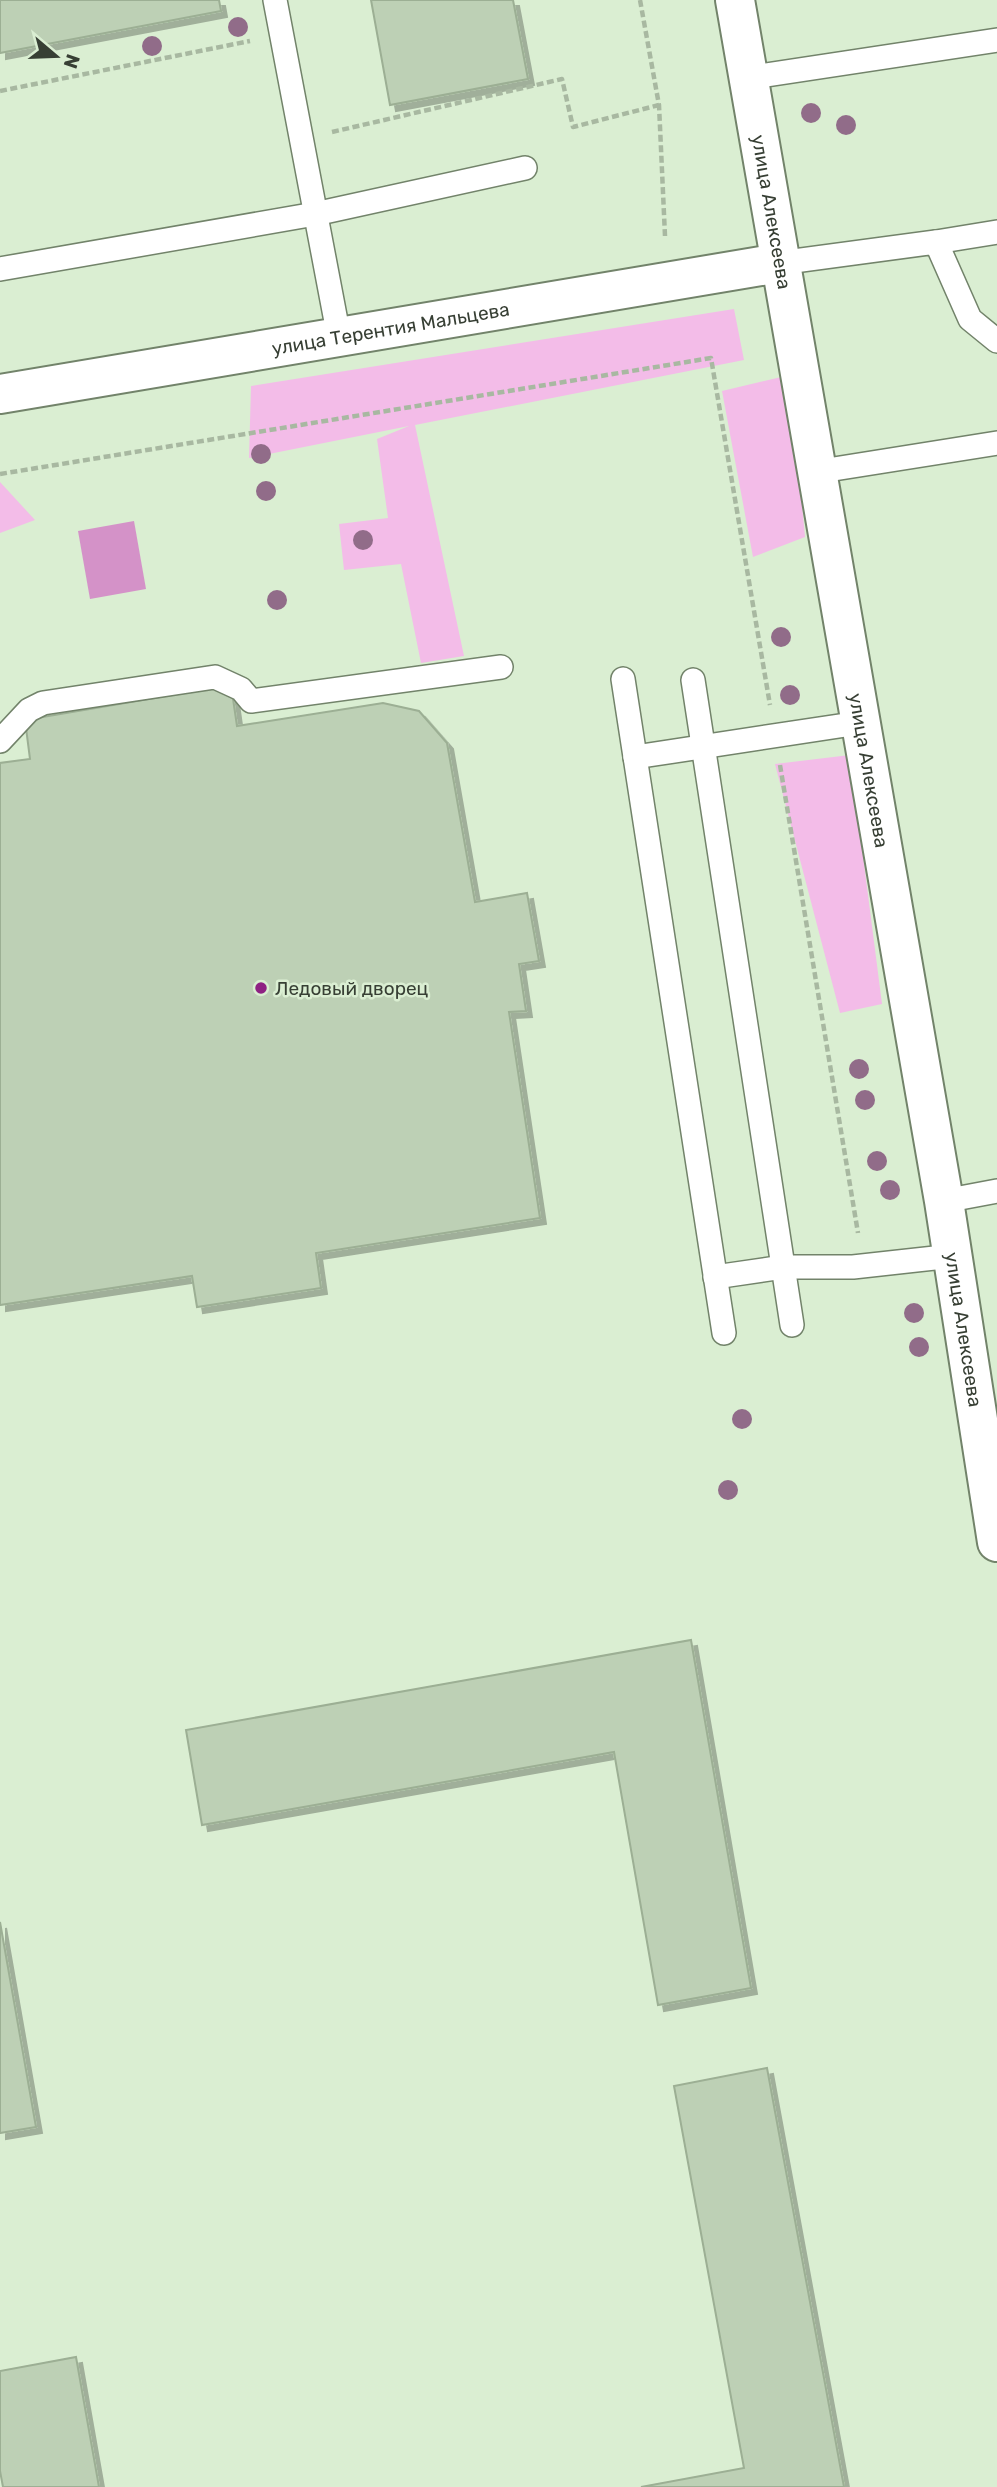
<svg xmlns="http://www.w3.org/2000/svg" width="997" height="2487" viewBox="0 0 997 2487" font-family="Rubik,sans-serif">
<defs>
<filter id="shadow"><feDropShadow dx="6" dy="6" stdDeviation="0" flood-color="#0004"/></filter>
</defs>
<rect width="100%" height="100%" fill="#daeed2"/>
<g fill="#f3bce8">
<path d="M734 309 744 360 415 425 464 656 421 663 401 564 344 570 339 524 388 518 377 439 409 426 249 458 251 386Z"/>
<path d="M790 375 805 537 753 557 722 391Z"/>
<path d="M0 482 35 520 0 533Z"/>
<path d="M850 755 882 1004 840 1013 775 764Z"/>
</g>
<path fill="#d492c8" d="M134 521 146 589 90 599 78 531Z"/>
<g fill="#bdd0b5" stroke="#9caf94" stroke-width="2" filter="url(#shadow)">
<path d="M0 0H219L221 11 0 53Z"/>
<path d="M371 0H513L528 79 390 105Z"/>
<path d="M231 685 237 726 383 703 419 711 447 743 475 902 527 893 539 961 519 964 526 1011 509 1012 540 1218 316 1253 321 1288 197 1307 192 1276 0 1305V763L30 759 25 720Z"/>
<path d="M691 1640 751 1988 658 2005 614 1752 202 1825 186 1730Z"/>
<path d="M0 1922 36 2127 0 2133Z"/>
<path d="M767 2068 844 2487H641L744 2468 674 2086Z"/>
<path d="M76 2357 99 2487H3L0 2471V2371Z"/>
</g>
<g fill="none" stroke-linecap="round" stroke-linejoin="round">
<g stroke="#72836a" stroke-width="26">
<g id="service">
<path d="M275 0 339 337"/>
<path d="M747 78 997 40"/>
<path d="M936 242 997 232"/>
<path d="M779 263 936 242 970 319 997 341"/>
<path d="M0 269 315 214 525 168"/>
<path d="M815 472 997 443"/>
<path d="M623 679 724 1333"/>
<path d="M693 680 792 1325"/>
<path d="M0 741 29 710 43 703 215 677 241 689 251 701 501 667"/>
<path d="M635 757 859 723"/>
<path d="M944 1201 997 1191"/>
<path d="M715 1277 783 1267H853L953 1256"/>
</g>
</g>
<g stroke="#72836a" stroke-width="42">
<g id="tertiary">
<path id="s1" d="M735 0 944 1201 997 1542"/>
<path id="s2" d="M0 394 779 263"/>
</g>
</g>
<g stroke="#a8b8a1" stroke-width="4.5" stroke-dasharray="7 3.5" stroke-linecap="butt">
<path d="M640 0 659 105 665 236"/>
<path d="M0 91 250 41"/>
<path d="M332 132 562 79 573 127 659 105"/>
<path d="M0 474 711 358 770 705"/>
<path d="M780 765 858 1233"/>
</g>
<use href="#service" stroke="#fff" stroke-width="23"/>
<use href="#tertiary" stroke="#fff" stroke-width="38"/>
</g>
<g fill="#916c89">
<circle cx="238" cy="27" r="10"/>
<circle cx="152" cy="46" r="10"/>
<circle cx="811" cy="113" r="10"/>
<circle cx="846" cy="125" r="10"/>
<circle cx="261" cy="454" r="10"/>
<circle cx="266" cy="491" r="10"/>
<circle cx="363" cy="540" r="10"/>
<circle cx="277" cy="600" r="10"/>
<circle cx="781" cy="637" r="10"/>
<circle cx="790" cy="695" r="10"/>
<circle cx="859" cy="1069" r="10"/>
<circle cx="865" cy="1100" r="10"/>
<circle cx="877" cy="1161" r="10"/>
<circle cx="890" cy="1190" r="10"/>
<circle cx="914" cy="1313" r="10"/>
<circle cx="919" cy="1347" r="10"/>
<circle cx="742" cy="1419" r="10"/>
<circle cx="728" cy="1490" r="10"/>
</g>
<circle fill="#8f2183" stroke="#daeed2" stroke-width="2.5" cx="261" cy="988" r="7"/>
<g text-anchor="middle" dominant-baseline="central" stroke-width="5" stroke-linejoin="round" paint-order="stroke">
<g font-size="19" fill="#373f34" stroke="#daeed2">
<text stroke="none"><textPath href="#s1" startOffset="215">улица Алексеева</textPath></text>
<text stroke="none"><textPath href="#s2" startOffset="396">улица Терентия Мальцева</textPath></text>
<text stroke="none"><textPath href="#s1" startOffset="782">улица Алексеева</textPath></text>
<text stroke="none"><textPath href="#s1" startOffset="1349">улица Алексеева</textPath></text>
</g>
<g font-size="19" fill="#373f34" stroke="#daeed2" text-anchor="start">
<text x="275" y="988">Ледовый дворец</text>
</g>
</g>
<g transform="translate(56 56) rotate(109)" stroke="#daeed2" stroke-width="5" paint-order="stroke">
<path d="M0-5L12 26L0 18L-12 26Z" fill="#373f34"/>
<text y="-10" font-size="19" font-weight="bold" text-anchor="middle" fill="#373f34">N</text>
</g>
</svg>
